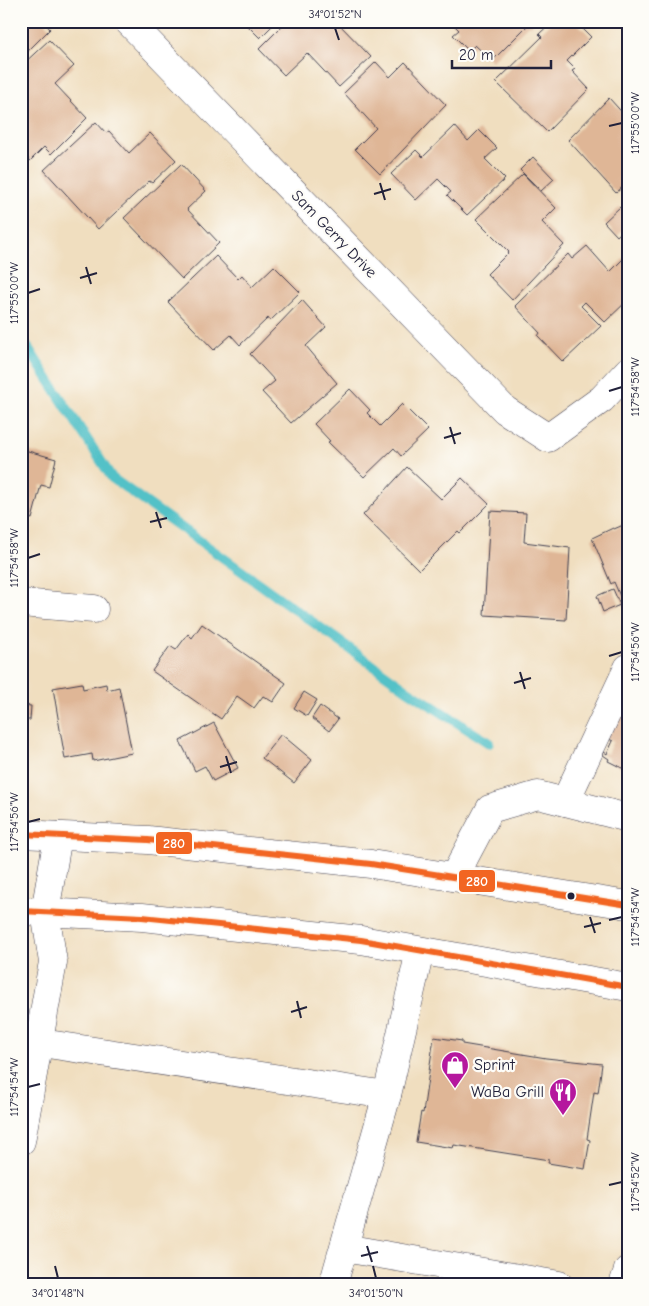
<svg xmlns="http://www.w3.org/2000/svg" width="649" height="1306" viewBox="0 0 649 1306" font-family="'Comic Neue',sans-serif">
<rect width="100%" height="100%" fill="#fdfcf7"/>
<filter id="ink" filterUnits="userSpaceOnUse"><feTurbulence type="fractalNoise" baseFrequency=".02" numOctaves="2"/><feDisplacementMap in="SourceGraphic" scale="10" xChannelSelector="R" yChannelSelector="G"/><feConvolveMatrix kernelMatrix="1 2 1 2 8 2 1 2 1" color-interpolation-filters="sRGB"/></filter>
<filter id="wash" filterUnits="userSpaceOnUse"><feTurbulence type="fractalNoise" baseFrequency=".0096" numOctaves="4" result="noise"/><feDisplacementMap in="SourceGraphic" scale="20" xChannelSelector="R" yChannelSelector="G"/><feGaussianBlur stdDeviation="1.12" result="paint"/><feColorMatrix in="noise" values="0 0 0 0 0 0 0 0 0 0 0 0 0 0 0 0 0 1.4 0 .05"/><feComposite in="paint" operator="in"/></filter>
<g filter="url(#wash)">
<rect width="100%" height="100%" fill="#f0debf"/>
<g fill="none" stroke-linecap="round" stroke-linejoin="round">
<path stroke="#53c1c7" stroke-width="10" d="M21 337 112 478 406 689 489 743"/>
</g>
<g id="blocks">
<g fill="#dfb696">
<path d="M21 21H43L50 29 25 54 21 52Z"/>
<path d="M243 21H277L260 38Z"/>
<path d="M291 21H336L371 57 339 87 307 53 284 75 259 49 285 23 287 25Z"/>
<path d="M450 21H535L530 26 528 25 492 61 475 45 469 51 453 35 459 30Z"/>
<path d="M553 21H575L591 37 567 61 575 69 572 71 589 89 547 132 496 82 542 37 539 34Z"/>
<path d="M49 40 74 66 55 84 87 118 51 154 44 147 30 161 21 151V79L28 73 21 66Z"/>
<path d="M376 62 390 77 405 62 446 105 380 174 355 149 376 128 344 93Z"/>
<path d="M609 98 628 119V182L616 193 568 140Z"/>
<path d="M96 122 106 133 109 131 129 153 150 133 176 160 152 183 149 181 98 229 44 170Z"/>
<path d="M455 126 468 141 479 130 497 148 485 159 505 179 467 215 447 195 451 192 438 179 416 200 391 174 416 150 423 157Z"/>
<path d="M533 157 554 179 541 191 520 170Z"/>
<path d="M181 164 206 191 187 209 219 243 182 279 124 218Z"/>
<path d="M523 174 556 208 542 222 564 245 512 300 487 274 509 252 476 219Z"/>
<path d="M620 207 628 214V226L617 236 604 222Z"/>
<path d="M587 246 610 272 624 258 628 262V300L605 322 585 302 581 306 601 326 563 362 538 336 540 333 515 306 568 254 572 259Z"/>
<path d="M216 256 238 279 242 275 252 287 274 266 300 292 270 321 268 318 240 345 231 335 214 350 168 302Z"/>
<path d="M302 300 326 327 306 346 337 383 291 423 262 392 275 381 250 354Z"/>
<path d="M350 389 370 410 367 413 380 426 402 404 428 430 401 456 394 448 364 477 328 442 330 441 314 424Z"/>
<path d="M21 449 56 459 49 487 41 485 32 519 26 517 23 526 21 525Z"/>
<path d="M407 467 441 499 462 478 489 504 460 533 458 531 419 570 363 515Z"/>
<path d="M490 511 526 513 524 542 570 548 566 620 484 615Z"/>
<path d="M628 523V615L614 582 611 584 592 538 613 528 614 529Z"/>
<path d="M613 589 620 605 603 612 597 596Z"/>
<path d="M202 624 286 683 273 702 263 696 254 708 237 696 221 719 152 671 170 646 176 650 188 634 192 638Z"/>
<path d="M628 677V771L608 761 609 759 603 755 604 752 607 754 613 741 599 734Z"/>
<path d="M82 683 83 689 106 684 107 690 119 687 132 753 93 761 92 754 65 759 53 688Z"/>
<path d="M304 692 317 700 307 716 294 708Z"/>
<path d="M21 705 31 706 30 720H21Z"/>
<path d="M320 706 338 719 329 731 312 718Z"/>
<path d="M214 723 238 768 213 781 205 766 195 771 180 741Z"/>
<path d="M281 734 312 760 294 783 262 758Z"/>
<path d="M434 1037 462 1041V1044L546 1058 602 1064 598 1093 594 1092 587 1139 590 1140 585 1169 548 1163 549 1160 454 1145 453 1148 416 1142 421 1112 423 1113Z"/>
</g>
</g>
</g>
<g filter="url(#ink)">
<use href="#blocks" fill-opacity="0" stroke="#413e4f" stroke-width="1"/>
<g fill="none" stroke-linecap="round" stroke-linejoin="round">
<g stroke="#413e4f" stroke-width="29">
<g id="minor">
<path d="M128 21 505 410 548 438 602 399 628 371"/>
<path d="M21 603 94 609"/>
<path d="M565 802 628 668"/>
<path d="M454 877 490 809 538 795 628 818"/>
<path d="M21 1040 387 1095"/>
<path d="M21 1141 53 962 45 912"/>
<path d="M344 1248 559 1285"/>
<path d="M333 1285 387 1095 420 951"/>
</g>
</g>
<g stroke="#413e4f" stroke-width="29">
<g id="major">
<path d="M21 834 148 840 371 864 628 905"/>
<path d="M21 911 142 917 361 940 628 987"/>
<path d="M45 912 58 836"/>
<path d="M623 1285 628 1270"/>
</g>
</g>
<use href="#minor" stroke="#fff" stroke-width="28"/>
<use href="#major" stroke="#fff" stroke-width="28"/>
<g stroke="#fdfcf7" stroke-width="10">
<g id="bus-1">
<path d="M21 834 148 840 371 864 628 905"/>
<path d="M21 911 142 917 361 940 628 987"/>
</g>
</g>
<use href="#bus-1" stroke="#f26522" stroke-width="6"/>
</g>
</g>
<path fill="none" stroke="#22223b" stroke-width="2" d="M335 28 339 40M609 126 622 123M380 183 385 200M374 194 391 189M86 267 91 284M80 278 97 273M28 293 40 289M609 391 622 387M450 427 455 444M444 438 461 433M156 512 161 528M150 522 167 518M28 558 40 554M609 656 622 652M520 672 525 689M514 683 531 678M226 756 231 773M220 767 237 762M28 822 40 819M590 917 595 933M609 920 622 917M584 927 601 923M297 1001 301 1018M291 1012 307 1007M28 1087 40 1084M609 1185 622 1182M367 1246 372 1262M361 1256 378 1252M55 1266 58 1278M373 1266 376 1278"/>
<defs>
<g id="shop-pin" transform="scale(1.4375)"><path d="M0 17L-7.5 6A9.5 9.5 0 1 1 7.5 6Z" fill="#b5179e" stroke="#fdfcf7"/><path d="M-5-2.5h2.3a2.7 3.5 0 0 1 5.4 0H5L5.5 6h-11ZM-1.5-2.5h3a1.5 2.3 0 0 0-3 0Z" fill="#fff"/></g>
<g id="restaurant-pin" transform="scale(1.4375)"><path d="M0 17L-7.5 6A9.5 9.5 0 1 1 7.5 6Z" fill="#b5179e" stroke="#fdfcf7"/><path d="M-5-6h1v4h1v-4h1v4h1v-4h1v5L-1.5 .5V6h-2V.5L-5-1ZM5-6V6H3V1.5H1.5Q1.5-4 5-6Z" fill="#fff"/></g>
</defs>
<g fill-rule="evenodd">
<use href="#shop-pin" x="455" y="1065"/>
<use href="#restaurant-pin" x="563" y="1092"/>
</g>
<circle fill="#22223b" stroke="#fdfcf7" stroke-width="2" cx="571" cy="896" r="4.5"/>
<g text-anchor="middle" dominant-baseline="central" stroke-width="4.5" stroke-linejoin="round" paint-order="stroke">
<g font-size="16" fill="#22223b" stroke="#fdfcf7">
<text transform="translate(334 234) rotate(46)">Sam Gerry Drive</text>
</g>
<g font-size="16" fill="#22223b" stroke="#fdfcf7" text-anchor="start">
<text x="474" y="1065">Sprint</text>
<text x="544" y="1092" text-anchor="end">WaBa Grill</text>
</g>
</g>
<g stroke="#fdfcf7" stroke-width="2">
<rect x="155" y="831" width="38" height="24" rx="5" fill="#f26522"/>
<rect x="458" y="869" width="38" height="24" rx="5" fill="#f26522"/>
</g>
<g font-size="14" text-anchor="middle" font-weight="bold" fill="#fff">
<text x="174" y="848">280</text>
<text x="477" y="886">280</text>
</g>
<rect width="649" height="1306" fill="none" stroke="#fdfcf7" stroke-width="55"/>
<path d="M452 60v8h99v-8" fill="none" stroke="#22223b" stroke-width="2.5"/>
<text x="459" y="60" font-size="15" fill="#22223b" stroke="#fdfcf7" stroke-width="4" paint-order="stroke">20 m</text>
<rect x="28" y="28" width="594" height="1250" fill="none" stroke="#22223b" stroke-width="2"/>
<g font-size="12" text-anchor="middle" fill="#22223b">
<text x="335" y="18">34°01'52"N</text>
<text transform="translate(635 123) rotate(-90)" y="4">117°55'00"W</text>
<text transform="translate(14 293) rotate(-90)" y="4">117°55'00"W</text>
<text transform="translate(635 387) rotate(-90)" y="4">117°54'58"W</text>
<text transform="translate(14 558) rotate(-90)" y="4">117°54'58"W</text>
<text transform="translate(635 652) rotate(-90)" y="4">117°54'56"W</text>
<text transform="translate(14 822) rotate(-90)" y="4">117°54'56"W</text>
<text transform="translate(635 917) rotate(-90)" y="4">117°54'54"W</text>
<text transform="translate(14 1087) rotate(-90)" y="4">117°54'54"W</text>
<text transform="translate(635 1182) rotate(-90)" y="4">117°54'52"W</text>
<text x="58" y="1297">34°01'48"N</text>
<text x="376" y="1297">34°01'50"N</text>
</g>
</svg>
